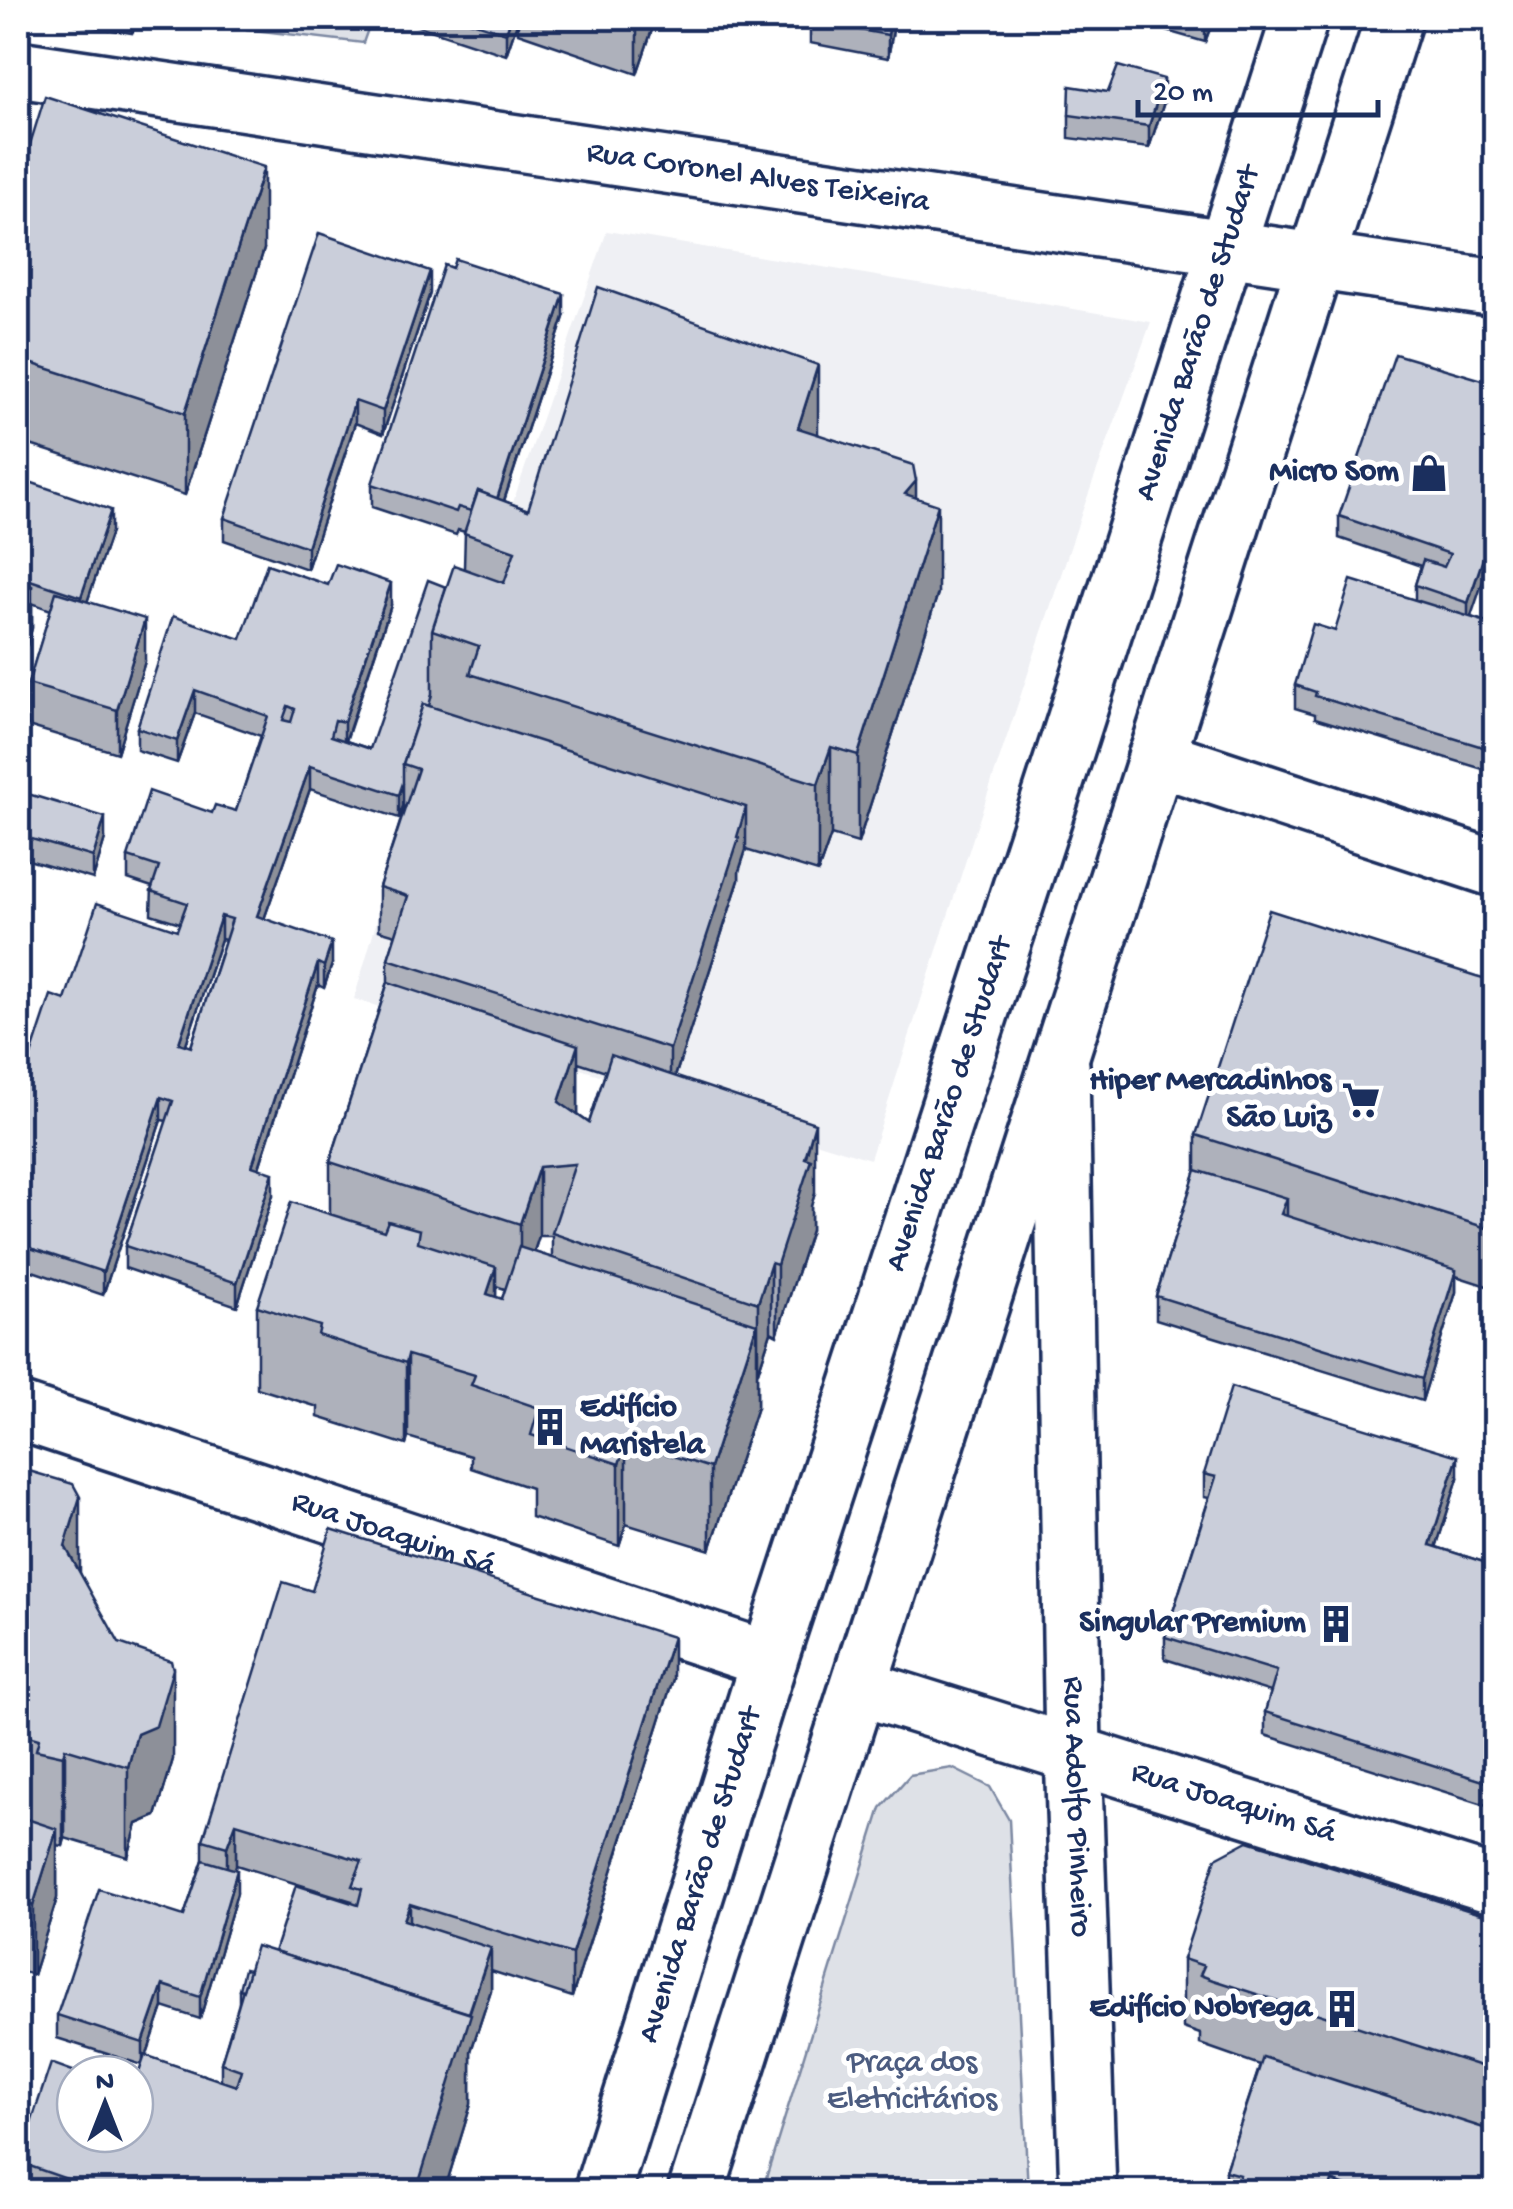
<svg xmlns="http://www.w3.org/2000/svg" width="1513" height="2209" viewBox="0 0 1513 2209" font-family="'Gochi Hand',sans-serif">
<rect width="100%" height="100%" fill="#fff"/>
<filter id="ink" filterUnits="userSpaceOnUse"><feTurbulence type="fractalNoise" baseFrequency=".01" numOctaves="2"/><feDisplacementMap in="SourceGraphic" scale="20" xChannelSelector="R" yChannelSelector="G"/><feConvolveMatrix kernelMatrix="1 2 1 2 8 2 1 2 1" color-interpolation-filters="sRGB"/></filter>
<g filter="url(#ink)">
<path fill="#eff0f4" d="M607 231 1151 322 1082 512 973 838 870 1159 354 999 423 762Z"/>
<g fill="#dee1e7" stroke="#7c88a2" stroke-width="2.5">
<path d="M184 18H372L363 43 185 22Z"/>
<path d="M952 1768 990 1787 1009 1820 1028 2191H762L881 1808 910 1775Z"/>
</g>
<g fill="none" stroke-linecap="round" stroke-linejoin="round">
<g stroke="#1b2f5e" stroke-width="62">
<g id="minor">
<path id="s1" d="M18 69 1496 288"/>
<path d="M1156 757 1496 869"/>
<path id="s2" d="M1061 1065 1073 1752 1088 2192"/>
<path id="s3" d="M18 1411 769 1660"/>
<path id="s4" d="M859 1687 1496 1886"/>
</g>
</g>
<g stroke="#1b2f5e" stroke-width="62">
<g id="primary">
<path id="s5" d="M602 2192 769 1660 1070 737 1300 18"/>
<path d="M696 2192 1394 18"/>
</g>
</g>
<use href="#minor" stroke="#fff" stroke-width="55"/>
<use href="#primary" stroke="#fff" stroke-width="55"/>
</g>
<g fill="#aeb1bb" stroke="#1b2f5e" stroke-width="2.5" fill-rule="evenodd">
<path d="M68 18H137L132 33 68 23Z"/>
<path d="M394 18H656L637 74 518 33V20L506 55Z"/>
<path d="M893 18V30L888 58 810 43V21Z"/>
<path d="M1146 18H1214L1205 42 1146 25Z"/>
<path d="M1164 102 1149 148 1069 138V115Z"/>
<path d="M18 106 29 146 264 249 185 495 18 441Z"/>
<path d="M430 293 383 434 355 423 307 569 224 540V518Z"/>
<path d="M564 317 504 501 528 510 818 434 916 498 938 593 858 843 831 835 818 872 746 850 739 871V880L675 1077 815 1193 811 1206V1230L777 1335 771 1332 758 1372H757V1407L710 1550 626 1524 619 1546 531 1517V1488L471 1468V1456L408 1437 406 1445 318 1417V1407L257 1388V1306L330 1214V1162L388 982V959L396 935 379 930V887L405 807 403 806 399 818 310 789 264 919 332 964 324 988 318 985 259 1168 273 1195 237 1306 125 1268V1246L167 1121 161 1120 103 1295 18 1266V1095L65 1000 177 930 180 923 151 914 152 887 128 879V857L212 813 236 811 261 736 195 713 177 763 137 750V728L241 639 328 585 391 605 346 741 370 749 446 587 464 568 465 532 458 530 456 535 372 507V484ZM221 939 225 940 191 1047 186 1045ZM578 1062 606 1071 589 1123 578 1115ZM539 1236H552V1258L534 1252ZM496 1286 505 1289 502 1299 496 1297Z"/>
<path d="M1496 384 1471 617 1496 625V773L1315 718V714L1295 708V685L1335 631 1415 600V585L1421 566 1339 538V516Z"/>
<path d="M18 478 111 532 87 602 145 661 117 753 28 726V684L51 610 32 603V628L18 678Z"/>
<path d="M18 791 105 839 93 879 18 857Z"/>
<path d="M1496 978V1289L1456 1276V1292L1422 1401 1156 1319V1296L1196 1170V1135L1487 979Z"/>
<path d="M1496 1324V1372L1488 1369V1347Z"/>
<path d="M18 1469 80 1573 173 1759 156 1816 137 1824 128 1857 65 1838 63 1846 57 1845V1898L33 1975 18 1970Z"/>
<path d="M1204 1474 1458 1478 1436 1547 1496 1566V1808L1265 1735V1712L1271 1692 1165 1659V1637L1209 1498 1204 1497Z"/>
<path d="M312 1591 673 1679 572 1997 491 1971V1990L471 2051V2104L444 2192H18V2161L135 2134 142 2065 57 2038V2015L184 1916 203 1860V1840ZM236 1865 352 1901V1903L274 1952 249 1970 239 1989V2005L221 2063V2081L146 2056 163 2007 200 2019 237 1893 234 1870Z"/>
<path d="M1496 1919V2192H1225V2171L1260 2065 1200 2044V2034L1183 2028V1959Z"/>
</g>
<g fill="#8d9099" stroke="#1b2f5e" stroke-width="2.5">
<path d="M132 18H137L132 33Z"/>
<path d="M511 18H518V20L506 55V33Z"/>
<path d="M637 18H656L637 74Z"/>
<path d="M891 18H893V30L888 58V35Z"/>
<path d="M1206 18H1214L1205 42V19Z"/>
<path d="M1164 79V102L1149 148V126Z"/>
<path d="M29 107V150L18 184V142Z"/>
<path d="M264 167V249L185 495V413Z"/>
<path d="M430 271V293L383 434V411Z"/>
<path d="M564 294V317L491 540V518Z"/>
<path d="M818 365V454L798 428Z"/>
<path d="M355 401V423L307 569V547Z"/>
<path d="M916 481V569L905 494Z"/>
<path d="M938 505V593L858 843V755Z"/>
<path d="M111 510V532L81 620V597Z"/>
<path d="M1496 520V543L1468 625V603Z"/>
<path d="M391 583V605L344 745V722Z"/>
<path d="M32 586V628L18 678V635Z"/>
<path d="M145 619V661L117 753V710Z"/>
<path d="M195 690V713L177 763V741Z"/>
<path d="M831 747V835L818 872V784Z"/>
<path d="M310 766V789L257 939V916Z"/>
<path d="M403 783V806L399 818V795Z"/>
<path d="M746 807V850L739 871V880L670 1092V1049Z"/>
<path d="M105 817V839L93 879V857Z"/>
<path d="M221 916V939L179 1065V1043Z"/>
<path d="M332 942V964L324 988V966Z"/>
<path d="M318 963V985L252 1189V1166Z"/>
<path d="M578 1045V1114L561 1165 559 1102Z"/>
<path d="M161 1097V1120L103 1295V1272Z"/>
<path d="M815 1123V1193L811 1206V1230L777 1335V1265Z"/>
<path d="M539 1167V1236L520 1294V1224Z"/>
<path d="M273 1173V1195L237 1306V1283Z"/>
<path d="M1287 1198V1221L1281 1214Z"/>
<path d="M771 1263V1332L758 1372V1303Z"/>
<path d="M496 1267V1349L487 1294Z"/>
<path d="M1456 1270V1292L1422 1401V1379Z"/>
<path d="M757 1324V1407L710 1550V1468Z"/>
<path d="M408 1355V1437L406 1445V1363Z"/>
<path d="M626 1441V1524L619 1546V1464Z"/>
<path d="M1458 1456V1478L1430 1567V1545Z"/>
<path d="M80 1497V1587L65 1546Z"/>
<path d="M673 1637V1679L572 1997V1954Z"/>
<path d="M173 1669V1759L156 1816 137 1824 128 1857V1767L137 1734Z"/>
<path d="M65 1748V1838L63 1846V1756Z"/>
<path d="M236 1823V1865L227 1889V1847Z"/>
<path d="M57 1829V1898L33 1975V1906Z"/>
<path d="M237 1870V1893L200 2019V1997Z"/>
<path d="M410 1904V1946L404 1920Z"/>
<path d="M491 1948V1990L471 2051V2104L444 2192H416L459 2045Z"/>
<path d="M163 1985V2007L143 2066V2043Z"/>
</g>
<g fill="#caceda" stroke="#1b2f5e" stroke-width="2.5" fill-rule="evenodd">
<path d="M460 18H511L506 33Z"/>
<path d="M811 18H891L888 35 810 21Z"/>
<path d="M1118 66 1164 79 1149 126 1069 115 1070 86 1108 92Z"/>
<path d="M45 96 264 167 185 413 18 359V183Z"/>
<path d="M18 106 29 107 18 142Z"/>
<path d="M319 233 430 271 383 411 355 401 307 547 224 518Z"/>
<path d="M455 259 564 294 497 499 478 491 471 511 458 507 456 512 372 484 444 265 452 268Z"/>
<path d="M598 287 818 365 798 428 913 465 916 481 905 494 938 505 858 755 831 747 818 784 470 674 479 646 432 630 454 565 504 583 515 551 464 533 478 491 528 510Z"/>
<path d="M1395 354 1496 384V520L1468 603 1415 585 1423 560 1444 567 1450 554 1339 516Z"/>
<path d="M18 478 111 510 81 597 18 576Z"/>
<path d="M267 564 328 585 336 564 391 583 344 722 335 720 331 736 370 749 428 580 446 587 432 630V694L429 706 423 704 403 764V783L399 795 310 766 257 916 332 942 324 966 318 963 252 1166 273 1173 237 1283 125 1246 173 1101 161 1097 103 1272 18 1244V1095L51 995 65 1000 97 903 177 930 187 903 151 891 159 867 128 857 149 791 212 813 215 805 236 811 268 716 195 690 177 741 137 728 173 616 241 639ZM288 706 295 709 291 722 283 720ZM221 916 232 919 191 1047 179 1043Z"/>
<path d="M1351 580 1496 625V751L1315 696 1316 692 1295 685 1313 624 1335 631Z"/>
<path d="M18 581 32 586 18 635Z"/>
<path d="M56 592 145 619 117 710 28 684Z"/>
<path d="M423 704 746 807 737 837 739 838 670 1049 388 959 408 896 379 887 418 769 403 764Z"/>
<path d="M18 791 105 817 93 857 18 835Z"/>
<path d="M1269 910 1476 976 1487 979V975L1496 978V1231L1196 1135Z"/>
<path d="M388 982 578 1045 559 1102 589 1123 611 1055 815 1123 805 1158 811 1160 777 1265 771 1263 758 1303 552 1233 575 1164 539 1167 520 1224 330 1162Z"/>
<path d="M1196 1170 1287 1198 1281 1214 1456 1270 1422 1379 1156 1296Z"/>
<path d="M291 1202 384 1231 388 1221 420 1230 418 1242 496 1267 487 1294 502 1299 519 1247 757 1324 710 1468 626 1441 619 1464 531 1435 539 1408 471 1385 475 1375 408 1355 406 1363 318 1335 320 1326 257 1306Z"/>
<path d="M1496 1324V1349L1488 1347Z"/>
<path d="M1231 1387 1458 1456 1430 1545 1496 1566V1785L1265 1712 1277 1671 1165 1637 1216 1477 1204 1474Z"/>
<path d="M19 1468 73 1484 80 1497 65 1546 119 1643 171 1661 173 1669 156 1726 137 1734 128 1767 65 1748 63 1756 36 1750 39 1739 18 1733Z"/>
<path d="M331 1529 673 1637 572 1954 410 1904 404 1920 491 1948 469 2013 274 1952 296 1885 358 1905 362 1889 352 1886 362 1861 236 1823 227 1847 203 1840 283 1582 312 1591Z"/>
<path d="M18 1816 57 1829 33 1906 18 1900Z"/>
<path d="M1248 1841 1496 1919V2071L1213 1980 1200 1975 1204 1966 1183 1959 1216 1858Z"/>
<path d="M203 1860 237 1870 200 1997 163 1985 143 2043 57 2015 99 1889 184 1916Z"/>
<path d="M256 1946 471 2014 416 2192H104L18 2162 51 2063 81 2074H75V2134H135V2084L145 2055 236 2086 241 2070 221 2063Z"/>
<path d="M244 1969 249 1970 243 1990 239 1989Z"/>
<path d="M1263 2057 1496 2132V2192H1362L1332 2181 1329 2192H1293L1269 2184 1267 2192H1235L1240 2175 1225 2171Z"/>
</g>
</g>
<defs>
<g id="shop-bare" transform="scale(3)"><path d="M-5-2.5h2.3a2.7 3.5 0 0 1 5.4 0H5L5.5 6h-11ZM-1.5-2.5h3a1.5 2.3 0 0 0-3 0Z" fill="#1b2f5e" stroke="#fff" stroke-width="2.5" paint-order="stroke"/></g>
<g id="supermarket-bare" transform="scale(3)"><path d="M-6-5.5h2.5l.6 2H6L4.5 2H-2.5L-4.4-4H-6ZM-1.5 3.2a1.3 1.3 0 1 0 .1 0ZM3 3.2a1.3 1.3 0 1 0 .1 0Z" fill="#1b2f5e" stroke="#fff" stroke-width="2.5" paint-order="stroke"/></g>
<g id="building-bare" transform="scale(3)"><path d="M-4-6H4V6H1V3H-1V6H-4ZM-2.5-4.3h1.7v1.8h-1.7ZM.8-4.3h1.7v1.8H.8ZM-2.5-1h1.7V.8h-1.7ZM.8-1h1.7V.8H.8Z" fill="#1b2f5e" stroke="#fff" stroke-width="2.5" paint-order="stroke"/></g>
</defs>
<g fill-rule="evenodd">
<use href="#shop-bare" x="1429" y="473"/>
<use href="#supermarket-bare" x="1361" y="1100"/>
<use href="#building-bare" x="550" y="1427"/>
<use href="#building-bare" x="1336" y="1624"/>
<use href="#building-bare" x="1342" y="2009"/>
</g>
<g text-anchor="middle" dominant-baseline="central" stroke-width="10" stroke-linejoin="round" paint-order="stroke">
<g font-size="32" fill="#1b2f5e" stroke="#fff">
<text stroke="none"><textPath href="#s1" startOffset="748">Rua Coronel Alves Teixeira</textPath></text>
<text stroke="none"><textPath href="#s5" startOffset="1952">Avenida Barão de Studart</textPath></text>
<text stroke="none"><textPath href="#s5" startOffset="1142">Avenida Barão de Studart</textPath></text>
<text stroke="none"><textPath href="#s3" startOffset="395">Rua Joaquim Sá</textPath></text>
<text stroke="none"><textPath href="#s4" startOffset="392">Rua Joaquim Sá</textPath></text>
<text stroke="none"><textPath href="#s2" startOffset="742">Rua Adolfo Pinheiro</textPath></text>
<text stroke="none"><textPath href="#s5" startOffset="332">Avenida Barão de Studart</textPath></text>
</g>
<g font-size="32" font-weight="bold" fill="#1b2f5e" stroke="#fff" text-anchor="end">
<text x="1399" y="473">Micro Som</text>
<text x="1331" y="1082">Hiper Mercadinhos<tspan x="1331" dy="37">São Luiz</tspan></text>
<text x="580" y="1409" text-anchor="start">Edifício<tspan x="580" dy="37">Maristela</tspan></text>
<text x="1306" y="1624">Singular Premium</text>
<text x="1312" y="2009">Edifício Nobrega</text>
</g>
<g font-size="32" fill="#4c5c80" stroke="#fff">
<text x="912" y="2064">Praça dos<tspan x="912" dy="37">Eletricitários</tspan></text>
</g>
</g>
<rect width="1513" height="2209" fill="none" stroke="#fff" stroke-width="60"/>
<rect x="30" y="30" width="1453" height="2149" fill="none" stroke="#1b2f5e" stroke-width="4" filter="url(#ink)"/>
<g transform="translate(105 2104)"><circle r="48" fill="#ffffff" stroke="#a4acbf" stroke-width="2.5"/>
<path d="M0-8L18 38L0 25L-18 38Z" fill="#1b2f5e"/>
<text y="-15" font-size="28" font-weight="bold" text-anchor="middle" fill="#1b2f5e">N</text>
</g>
<path d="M1138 100v15h240v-15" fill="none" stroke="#1b2f5e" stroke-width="5"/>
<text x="1153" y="100" font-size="30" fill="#1b2f5e" stroke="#ffffff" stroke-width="8" paint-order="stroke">20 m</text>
</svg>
